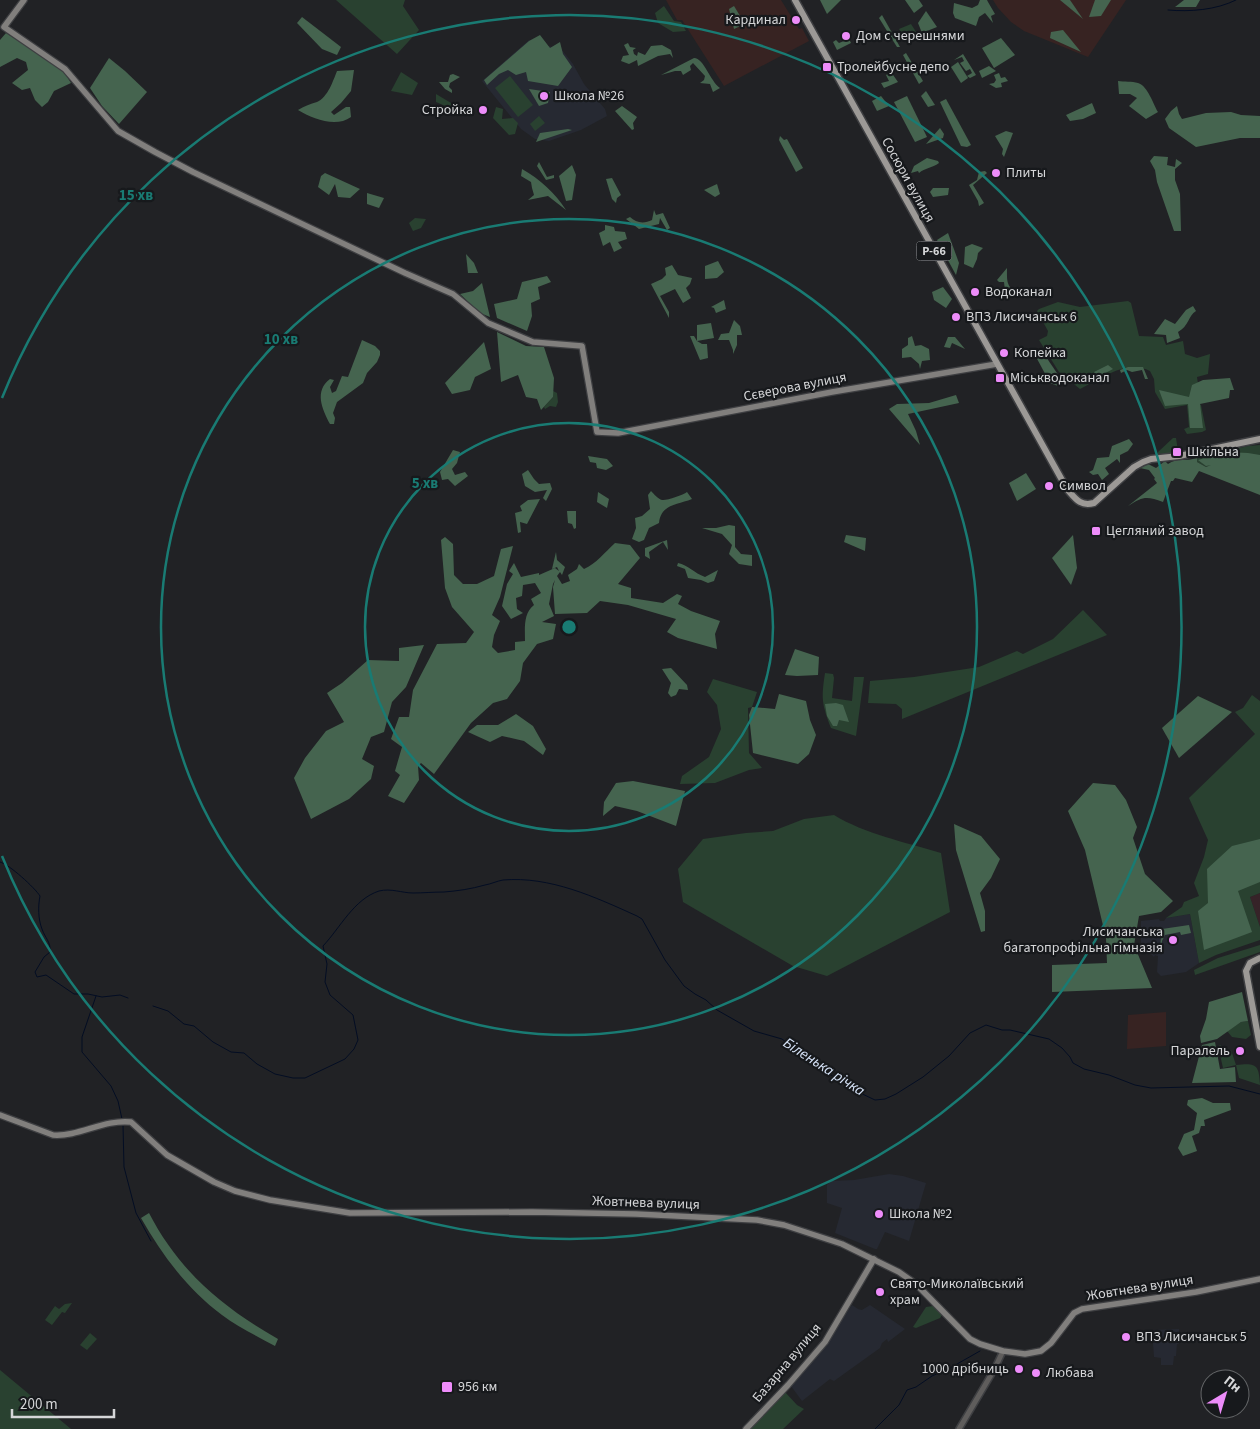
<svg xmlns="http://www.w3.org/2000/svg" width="1260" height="1429" viewBox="0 0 1260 1429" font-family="'Source Sans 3',sans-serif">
<rect width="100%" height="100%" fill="#212225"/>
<g fill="#262932">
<path d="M529 40 562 50 573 64 584 84 605 109 607 116 581 130 549 141 535 139 521 129 482 81Z"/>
<path d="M1190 914 1199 963 1186 972 1161 976 1157 972 1158 956 1155 955 1154 957 1141 944V921L1159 919 1160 921H1164L1166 918Z"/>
<path d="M889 1174 903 1176 926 1183 909 1241 885 1232 877 1249H875L835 1233 842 1208 827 1203V1185L831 1181 854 1180Z"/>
<path d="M852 1305 858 1309 862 1310 870 1305 905 1329 888 1342 887 1339 882 1343 880 1348 834 1381 830 1379 802 1401 791 1386 827 1342Z"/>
<path d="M1179 1329V1344H1177L1176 1356H1174L1173 1365H1161V1358L1154 1357 1152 1330Z"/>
</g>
<g fill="#372322">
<path d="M666 0H781L799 29 802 28 809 41 724 86 682 20H677Z"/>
<path d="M993 0H1126L1088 57 1024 31 1011 22 998 8Z"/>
<path d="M1166 1012V1046L1127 1049 1128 1015Z"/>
</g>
<path fill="#362328" d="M1260 893V927L1250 897Z"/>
<g fill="#294130">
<path d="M336 0H405L403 6 419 30 397 54Z"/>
<path d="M664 6 674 21 681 22 686 31 673 32 658 23 655 13Z"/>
<path d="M911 24 918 35 906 41 899 29Z"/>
<path d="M401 72 418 83 412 95 391 91Z"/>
<path d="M510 76 533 105 518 117 495 88Z"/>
<path d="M436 94 451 103 452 109 436 102Z"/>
<path d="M496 107 503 109 502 119 513 118 518 123 515 134 509 135 493 118Z"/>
<path d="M539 116 545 123 535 131 530 124Z"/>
<path d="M415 218 426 219 421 228 413 231 409 223Z"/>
<path d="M1128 301 1131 303 1139 336 1163 337 1166 345 1183 341 1185 354 1197 358 1210 354 1208 374 1197 377 1199 391 1194 399 1201 405 1206 430 1202 432 1187 434 1184 429 1189 427 1187 405 1165 409 1155 392 1154 379 1150 371C1127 359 1101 378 1080 389L1059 372 1039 340 1047 336 1048 331 1037 311 1039 309 1058 302 1080 307Z"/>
<path d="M553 391 557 393 558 402 556 407 550 406 545 409 544 407 553 397Z"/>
<path d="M1173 438H1176L1178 451H1175V453L1158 454V452Z"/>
<path d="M1260 445V463H1224L1206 467 1197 462V458L1248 446Z"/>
<path d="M1083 610 1107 635 902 719V709L896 704 868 703 870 681 914 677 979 667 1017 651 1023 654 1053 639Z"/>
<path d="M825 673 833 674 834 678 832 698 852 701 854 677H864L856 736 831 728C822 704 821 699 825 673Z"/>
<path d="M713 679 757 692 752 707 748 708 749 753 762 768 749 770 715 783 680 784 682 776 709 757 721 729 717 705 707 692Z"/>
<path d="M1252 695 1260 701V893L1250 897 1260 927V940L1216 955 1199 963 1190 914 1166 918 1182 907 1184 902 1199 896 1194 883 1204 857 1208 840 1189 798 1255 734 1235 712 1243 708Z"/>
<path d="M834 815C865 834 905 842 941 853L950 912 827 976 793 966 683 902 678 869 703 839 746 833 773 831 804 819Z"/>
<path d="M1260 945V952L1195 975 1194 970 1218 958Z"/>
<path d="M1248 1021 1251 1035 1246 1039 1232 1037 1227 1031 1241 1022Z"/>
<path d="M1221 1045 1223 1051 1231 1050 1236 1065C1256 1063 1259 1064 1260 1085L1239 1078 1236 1065 1223 1068 1218 1046Z"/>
<path d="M72 1303 65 1313 62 1312 52 1325 45 1320 55 1306 59 1309 65 1304Z"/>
<path d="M933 1306 942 1315 940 1318 916 1328 913 1327 926 1307Z"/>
<path d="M90 1333 97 1339 87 1350 80 1345Z"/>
<path d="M0 1370 71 1429H0Z"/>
<path d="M785 1392 797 1405 804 1409 783 1429H750Z"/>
</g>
<g fill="#45644f">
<path d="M820 0H841L827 14Z"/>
<path d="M905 0H919L923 6 914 13Z"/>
<path d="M980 0H987L988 2 995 14 991 16 993 23 985 13 979 17 976 26 955 18 953 13 954 3 972 8 978 5Z"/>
<path d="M1060 0H1070L1083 19Z"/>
<path d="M1095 0H1111L1101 16 1089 17Z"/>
<path d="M1184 0H1200L1196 7H1175Z"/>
<path d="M734 6 745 24 734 29 729 9Z"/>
<path d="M926 11 937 27 922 33 918 23Z"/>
<path d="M882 15 900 47H897L879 18Z"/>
<path d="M302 17 341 47 337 55 322 49 297 23Z"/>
<path d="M1063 30 1081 52 1050 38 1051 32Z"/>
<path d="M6 33 62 69 71 83 54 91 48 102 42 107 35 100 30 88 22 90 12 83 28 70 26 62 17 58 0 67V40Z"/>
<path d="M540 35 550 48 560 42 563 54 572 67 558 86 528 81 526 72 516 75 508 70 499 74 487 85 484 80 529 41Z"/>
<path d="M1001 38 1015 55 994 68 982 48Z"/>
<path d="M849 39 851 43 837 50 833 42 836 40 839 43Z"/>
<path d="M628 43 630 47 636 48 633 50 634 54 637 56 638 52 645 55 651 46 662 45 671 50 673 58 670 54 658 56 638 66 637 60 629 64 621 61 623 56 629 55 624 45Z"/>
<path d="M906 53 923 81 919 84 903 55Z"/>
<path d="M963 54 976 75 970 78 967 76 972 73 970 69 966 71 960 63 964 61 962 57 954 60Z"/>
<path d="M109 58 125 71 147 92 119 124 102 106 90 88Z"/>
<path d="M694 58C704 58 710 81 720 88L713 92 710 84 700 83 704 80 705 76 693 63 690 66 691 70 683 75 681 71H675L661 75Z"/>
<path d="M958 62 968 78 961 83 951 67Z"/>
<path d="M989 66 996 71 982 78 979 71Z"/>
<path d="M354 70 351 91 341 103 331 112 334 115 346 107H350L351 117C336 128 313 119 298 110 305 106 310 104 317 102 328 97 333 81 337 71Z"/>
<path d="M891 72 898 82 884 88 881 83 889 81 886 75Z"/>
<path d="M999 73 1001 78 1005 77 1008 81 1001 83 1002 87 996 88 989 84 994 83 996 80 994 75Z"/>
<path d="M453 74 460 77 450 83 449 87 452 90V93L445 89 439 82H448L450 75Z"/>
<path d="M1118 81C1124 82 1132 81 1138 83 1148 86 1153 104 1158 112L1146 119 1129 106 1137 98 1130 94H1119Z"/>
<path d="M529 89 550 92 548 103 539 106Z"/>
<path d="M926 91 935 105 928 107 921 96Z"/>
<path d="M881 96 889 106 877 111 872 101Z"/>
<path d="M907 96 927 137 915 142 894 102Z"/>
<path d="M946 99 971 145 967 147 961 146 940 102Z"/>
<path d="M1092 103 1096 113 1083 119 1070 121 1066 115Z"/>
<path d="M622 106 637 117 633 123 634 129 632 130 615 111Z"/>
<path d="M1177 106 1179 114 1182 119 1206 113 1231 112 1241 115 1260 116V138H1240L1196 147 1169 128 1165 119 1171 111Z"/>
<path d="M940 128 944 134 943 138 926 144Z"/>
<path d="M568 129 572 130 536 142 540 133Z"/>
<path d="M1006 131 1013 133 1004 157 1002 154 1003 149 995 136Z"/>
<path d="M780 136 784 140 787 139 803 168 796 172 779 140Z"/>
<path d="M1154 156 1168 157 1167 165 1175 167 1176 159 1182 163 1175 169V180L1180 194 1181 231H1174L1157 182 1155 170 1150 161Z"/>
<path d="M927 158 938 161 939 163C932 168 925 168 919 173L918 171 911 173 914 166Z"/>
<path d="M539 162 547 177 554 175V178L546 180 537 166Z"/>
<path d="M572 165 576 175 572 200 566 201 559 176Z"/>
<path d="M522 169C540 179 555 193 566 210L548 196 528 200 534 195 532 188 531 182 521 176Z"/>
<path d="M985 171 987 173 973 185 984 203 979 206 978 201 969 185 977 180 979 172Z"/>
<path d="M325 173 360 189 350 198 338 197 335 184 329 195 318 187 321 176Z"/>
<path d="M612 178 621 195 617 198 616 203 612 199 606 179Z"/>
<path d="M717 184 720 194 715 197 704 190Z"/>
<path d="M933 188H949L948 195 933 197 930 192Z"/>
<path d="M367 193 384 198 379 208 367 204Z"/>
<path d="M654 210 656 215 663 213 670 228 667 230 660 218 659 224 639 229 626 219 630 217C636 223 644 224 652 220Z"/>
<path d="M605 225 614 227 615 231 625 232 627 239 618 242 622 248 614 252 610 242 603 246 599 233 605 230Z"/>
<path d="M948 233 959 263 956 275 937 240Z"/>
<path d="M972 244 983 248 978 253 977 259 973 268 964 264 965 247Z"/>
<path d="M466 254 474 263 478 273H468Z"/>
<path d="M718 261 724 272 717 278 705 279V266Z"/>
<path d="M672 265 678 275 692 278 690 284 686 288 691 298 683 303 675 289 660 296 669 312V318L651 284 662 279 666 275 665 268Z"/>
<path d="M1007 268C1007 281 1006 286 1017 293L1006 300 1004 282H999L997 280Z"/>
<path d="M547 276 551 282 538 287 540 299 531 303 532 316 527 331 497 318 494 304 517 299 522 282Z"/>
<path d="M482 283 490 317 480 313 460 294 473 291Z"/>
<path d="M943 287 952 299 946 308 934 300 932 292Z"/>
<path d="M724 300 726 309 716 313 714 308 711 307Z"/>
<path d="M1193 306 1196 311C1188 316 1189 326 1178 332L1180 338 1167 343 1166 335 1154 334 1165 319 1175 324 1186 310Z"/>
<path d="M734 320 740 326 742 335H737V345L733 354V350L729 340H718L721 334 729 333Z"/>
<path d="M711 323 714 338 697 341 702 344H707L708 358 700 360 690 336H694L697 341V325Z"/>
<path d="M497 332 526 346 544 347 554 378 553 397 541 410 537 399 526 397 518 375 501 382Z"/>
<path d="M912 336 915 346 921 345 929 349 930 360 922 361 920 369 919 364 911 357 902 358V349L908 345V338Z"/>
<path d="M948 337H955L965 349 952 343 950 348 944 347Z"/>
<path d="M362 340 375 346 380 351V355L377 362 367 373 363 383 337 402 333 413 335 418 334 424H330C322 409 314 391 330 379L334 380 330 387 332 393 336 391 342 376 348 377Z"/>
<path d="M484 342 491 369 475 377 470 390 452 394 445 383Z"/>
<path d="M1042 351 1061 379 1058 386 1050 383 1035 355Z"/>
<path d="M1108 365 1113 369 1096 378 1094 372Z"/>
<path d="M1128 367H1143L1148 379H1145L1142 370 1132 372 1127 370 1121 373 1120 370Z"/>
<path d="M1230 378 1234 390H1230L1229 398 1200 404 1203 428H1190L1188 404 1165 406 1159 390 1189 397 1192 385 1203 380Z"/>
<path d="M956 395 959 403 908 414 916 431 920 445 889 409 897 404 929 403Z"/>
<path d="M1129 439 1133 444 1128 451 1120 455V463L1117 459 1105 468 1109 474 1102 480 1098 474 1093 475 1089 472 1093 470 1097 458 1109 457 1112 446Z"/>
<path d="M453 450 460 452 457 463 452 469 455 475 465 472 468 476 455 486 448 479 442 480 440 472Z"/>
<path d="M1227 452 1248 453 1260 455V495L1199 471 1192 482 1175 478 1173 481H1171L1163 502C1147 496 1143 496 1128 506L1157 483 1154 479 1155 478 1149 470 1140 468 1148 464 1156 468 1165 461 1168 464C1177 457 1186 462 1197 458V462L1206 467 1211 465 1206 466 1198 460Z"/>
<path d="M588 456 607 459 613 466 606 470 597 468 596 463 590 462Z"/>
<path d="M528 470 534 479 539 484 550 483 552 489 546 501 543 498 547 490 535 492 525 486 522 474Z"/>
<path d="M1026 473 1036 489 1017 501 1009 483Z"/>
<path d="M651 491C654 494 658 499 662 500 666 501 683 495 687 492L692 499C677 505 661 504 659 523L649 528 644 540 639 542 632 539 636 528 635 518 642 516 650 509 648 495Z"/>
<path d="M598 492 609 499 607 508 597 502Z"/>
<path d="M540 499 527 524 520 522 521 532 518 533 515 513 522 511 520 506 528 500Z"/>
<path d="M567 511H576V528L574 529 572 524 568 523Z"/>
<path d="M729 525 735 526V547L741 554 752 555V566L739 564 729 554 732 545 722 534 702 528H716Z"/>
<path d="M846 535 866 538 865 551 844 542Z"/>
<path d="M1073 535 1077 568 1071 585 1052 558Z"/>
<path d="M445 537 453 544 454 575 463 584H477L494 576 501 549 513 546 500 597 492 615 500 621 494 635 492 647 498 653 515 650V642L525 641C525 629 523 613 534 605L531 599 541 593 535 583 523 585 522 596 516 598 517 609 523 613 511 619 502 606 507 584 513 574 509 571 514 563 521 577 539 573V575L555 568 559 571 557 567 552 569 556 552 557 560 565 567 562 575 560 572 557 576 562 584 570 581 568 575 577 569 579 564 584 569C596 564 605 552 615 543L630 545 640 558 618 584 631 588V598L663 603 677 594 682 596 678 604 691 611 720 621 715 634 717 649 678 638 667 632 676 619 628 605 600 601 587 613 555 614 553 587 555 580 553 584 549 604 554 616 542 622 556 624 553 639 537 644 523 663 520 681 507 699 493 703 471 723 434 774 421 763 418 766 419 780 404 803 388 796 400 775 395 771 402 747 391 739 399 717H409L413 690 437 644 466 643 474 632 452 607 445 588 441 540Z"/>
<path d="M667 540 668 550 663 542 649 552 650 559 645 556V548Z"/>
<path d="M678 563C688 565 694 573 705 577L718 570 714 581 708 583 701 580 688 578 685 569 677 566Z"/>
<path d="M424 645 406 687 392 702 384 732 371 737 362 759 374 766 371 779 349 799 311 819 294 778 305 758 326 731 344 722 327 693 342 683 368 660 399 661V648Z"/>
<path d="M795 649 819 657 818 675 797 676 785 675Z"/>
<path d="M671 668 687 685 688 690 679 689 676 695 671 697 668 693 671 683 662 669Z"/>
<path d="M779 694 806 701 810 720 816 735 809 754 798 764 753 753 749 715 752 707 775 709Z"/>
<path d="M1198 696 1232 712 1179 758 1162 728Z"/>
<path d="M836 703 843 705 849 722 839 720 837 726H833L827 716 825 704Z"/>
<path d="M516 714 533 726 546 749 543 755 524 741 502 736 490 742 468 732 477 725H498Z"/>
<path d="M633 781 685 791 676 826 637 811 615 806 603 816 604 802 616 783Z"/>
<path d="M1093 783 1115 785 1126 800 1137 827 1133 838 1145 874 1173 901 1161 912 1139 916 1134 945 1152 988 1052 992V965L1107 963 1106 938 1085 850 1068 811Z"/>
<path d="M954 824 981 836 1000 859 991 878 980 893 985 911V931L981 932 956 850Z"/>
<path d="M1260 839V882L1238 891 1252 932 1204 950 1198 911 1208 903 1207 869 1232 846Z"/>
<path d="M1189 925 1191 933 1181 935 1180 932 1165 935 1162 941V947H1160L1162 929Z"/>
<path d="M1242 992 1248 1021 1241 1022 1217 1039 1201 1043 1200 1036 1206 1019 1209 1002Z"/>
<path d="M1215 1042 1220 1069 1235 1067 1236 1082 1192 1083 1202 1045Z"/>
<path d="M1202 1098 1213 1103H1230L1231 1110 1204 1120 1205 1126H1201L1199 1133 1192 1136 1197 1151 1183 1156 1178 1148 1184 1134 1194 1130 1197 1113 1187 1105 1188 1100Z"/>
<path d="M149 1213C179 1271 222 1307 278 1339L275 1346C257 1336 238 1327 222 1315 188 1290 162 1255 141 1218Z"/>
</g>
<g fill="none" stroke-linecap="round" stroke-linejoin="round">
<g stroke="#030d23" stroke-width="1">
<path d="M1168 10C1190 12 1216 10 1236 0"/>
<path d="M0 862C9 864 35 888 40 896 38 906 38 919 42 929 45 938 51 942 50 952L44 957 35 972 37 977 46 975 74 994H88L102 997 120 995 128 998"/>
<path d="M96 996 82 1037V1052L111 1086 118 1101 122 1119"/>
<path d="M153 1006 168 1011 184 1024 194 1026 213 1042 231 1052 244 1053 257 1064 275 1074 293 1078H305L345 1059 354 1049 358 1040 353 1015 330 995 325 982 327 964 323 946C340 928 354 899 379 891 391 888 402 893 413 893 423 893 433 892 444 892 457 891 471 889 485 885 491 884 497 881 503 880 550 876 595 897 637 916L642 919 665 960 684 986 695 994 706 1000 717 1010 754 1031 782 1039 831 1075 854 1090 875 1100 885 1099 896 1094 923 1077 949 1056 970 1033 986 1025 1002 1030H1010L1049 1039 1062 1048 1070 1057 1073 1063 1084 1069 1109 1075 1135 1085 1151 1088 1229 1086 1260 1094"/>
<path d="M123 1125 124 1167 136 1213 151 1241"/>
<path d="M875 1429 899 1405 907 1390 916 1387 932 1376 950 1368 980 1351"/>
</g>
<g stroke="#3e3f42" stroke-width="8">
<path id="tertiary" d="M959 1429 994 1370 1003 1351"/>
</g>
<g stroke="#3e3f42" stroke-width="8">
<g id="secondary">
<path d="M24 0 4 27 65 69 118 131 155 152 193 172 405 273 453 294 488 323 533 342 582 346 597 432 618 433 832 392 997 364"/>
<path d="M0 1115 53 1135C79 1137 104 1119 131 1122L167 1155 214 1182 235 1191 270 1200 350 1213 532 1212 636 1214 757 1220 784 1225 842 1244 899 1272 916 1284 970 1339 980 1344 1003 1351 1025 1354 1041 1351 1051 1343 1074 1313 1082 1309 1196 1292 1260 1279"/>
<path d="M746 1429 788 1385 825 1342 874 1259"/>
</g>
</g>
<g stroke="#3e3f42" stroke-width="9">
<g id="primary">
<path d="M795 0 1067 489C1075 498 1080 507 1094 503L1134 467 1143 462 1151 459 1179 456 1260 439"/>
<path d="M1260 958 1250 963 1246 971 1260 1047"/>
</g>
</g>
<use href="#tertiary" stroke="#5f5d5c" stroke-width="5"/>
<use href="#secondary" stroke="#817f7d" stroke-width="5.5"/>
<use href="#primary" stroke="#9c9996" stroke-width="6"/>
</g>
<g fill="none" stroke="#197b73" stroke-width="2.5">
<circle cx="569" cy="627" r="204"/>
<circle cx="569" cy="627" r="408"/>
<path d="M2 398A612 612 0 1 1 2 856"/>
</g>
<g fill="#ed8cf9" stroke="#17191c" stroke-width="2">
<circle cx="796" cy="20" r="5"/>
<circle cx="846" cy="36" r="5"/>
<rect x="822" y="62" width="10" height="10" rx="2.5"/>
<circle cx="544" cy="96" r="5"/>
<circle cx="483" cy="110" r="5"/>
<circle cx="996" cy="173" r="5"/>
<circle cx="975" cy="292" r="5"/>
<circle cx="956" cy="317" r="5"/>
<circle cx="1004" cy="353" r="5"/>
<rect x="995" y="373" width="10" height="10" rx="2.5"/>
<rect x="1172" y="447" width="10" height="10" rx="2.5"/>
<circle cx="1049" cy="486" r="5"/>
<rect x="1091" y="526" width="10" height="10" rx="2.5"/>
<circle cx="1173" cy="940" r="5"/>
<circle cx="1240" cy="1051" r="5"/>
<circle cx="879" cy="1214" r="5"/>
<circle cx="880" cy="1292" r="5"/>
<circle cx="1126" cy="1337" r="5"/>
<circle cx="1019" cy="1369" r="5"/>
<circle cx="1036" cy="1373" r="5"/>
<rect x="441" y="1381" width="12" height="12" rx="2.5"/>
</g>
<g text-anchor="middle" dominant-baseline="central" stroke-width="4.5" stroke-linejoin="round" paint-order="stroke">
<rect fill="#17191c" stroke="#9c9da0" stroke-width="1" x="916.5" y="241.5" width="35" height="19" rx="4"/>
<g font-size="12" font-weight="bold" fill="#d5d6d8">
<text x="934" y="251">Р-66</text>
</g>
<g font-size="14" fill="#d5d6d8" stroke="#17191c" text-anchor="start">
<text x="786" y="20" text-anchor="end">Кардинал</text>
<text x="856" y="36">Дом с черешнями</text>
<text x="837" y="67">Тролейбусне депо</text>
<text x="554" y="96">Школа №26</text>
<text x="473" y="110" text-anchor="end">Стройка</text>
<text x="1006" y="173">Плиты</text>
<text x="985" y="292">Водоканал</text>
<text x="966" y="317">ВПЗ Лисичанськ 6</text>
<text x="1014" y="353">Копейка</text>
<text x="1010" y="378">Міськводоканал</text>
<text x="1187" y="452">Шкільна</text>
<text x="1059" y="486">Символ</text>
<text x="1106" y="531">Цегляний завод</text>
<text x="1163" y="932" text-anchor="end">Лисичанська<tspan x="1163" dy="16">багатопрофільна гімназія</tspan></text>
<text x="1230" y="1051" text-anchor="end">Паралель</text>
<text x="889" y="1214">Школа №2</text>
<text x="890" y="1284">Свято-Миколаївський<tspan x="890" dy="16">храм</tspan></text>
<text x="1136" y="1337">ВПЗ Лисичанськ 5</text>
<text x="1009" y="1369" text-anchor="end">1000 дрібниць</text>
<text x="1046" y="1373">Любава</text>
<text x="458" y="1387">956 км</text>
</g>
<g font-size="14" fill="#d5d6d8" stroke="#17191c">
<text transform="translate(908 180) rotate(61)">Сосюри вулиця</text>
<text transform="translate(795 387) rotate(-11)">Сєверова вулиця</text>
<text transform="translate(646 1203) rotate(2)">Жовтнева вулиця</text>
<text transform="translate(1140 1288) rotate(-9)">Жовтнева вулиця</text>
<text transform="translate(787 1363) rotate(-50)">Базарна вулиця</text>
</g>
<g font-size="15" font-style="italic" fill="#d8e5fa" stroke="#17191c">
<text transform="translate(824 1067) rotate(33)">Біленька річка</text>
</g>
</g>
<circle cx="569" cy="627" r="8" fill="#197b73" stroke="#17191c" stroke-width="2.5"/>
<g font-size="15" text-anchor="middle" font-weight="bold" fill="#197b73" stroke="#17191c" stroke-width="4.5" stroke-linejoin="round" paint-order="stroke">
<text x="136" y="200">15 хв</text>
<text x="281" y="344">10 хв</text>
<text x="425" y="488">5 хв</text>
</g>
<g transform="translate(1225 1394) rotate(38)"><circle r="24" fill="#17191c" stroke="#636567"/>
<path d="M0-4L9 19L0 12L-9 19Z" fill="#ed8cf9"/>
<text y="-8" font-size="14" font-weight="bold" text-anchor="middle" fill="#d5d6d8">Пн</text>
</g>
<path d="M12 1409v8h102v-8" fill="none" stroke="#d5d6d8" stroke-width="2.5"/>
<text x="20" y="1409" font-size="15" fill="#d5d6d8" stroke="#17191c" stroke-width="4" paint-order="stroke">200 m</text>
</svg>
